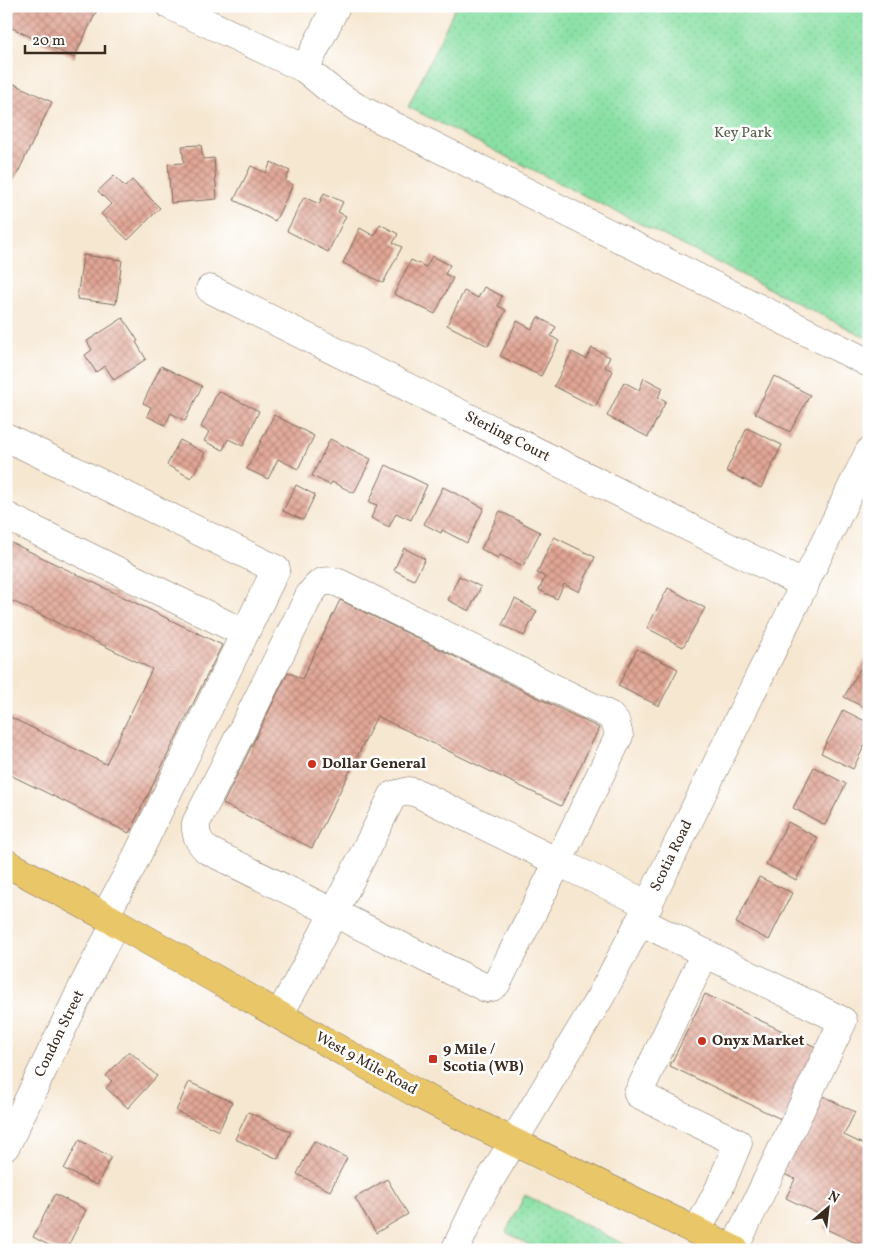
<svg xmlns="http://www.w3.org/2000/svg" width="875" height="1256" viewBox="0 0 875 1256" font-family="Vollkorn,serif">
<defs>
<pattern id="park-dots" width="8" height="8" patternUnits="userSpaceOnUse" patternTransform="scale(1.25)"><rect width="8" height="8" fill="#89e0a4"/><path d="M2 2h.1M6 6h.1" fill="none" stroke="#77c08d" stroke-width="1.8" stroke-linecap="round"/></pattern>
<pattern id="building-cross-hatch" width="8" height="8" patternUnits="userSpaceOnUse" patternTransform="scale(1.25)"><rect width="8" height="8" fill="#e1a695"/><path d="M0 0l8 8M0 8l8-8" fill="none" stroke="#b88779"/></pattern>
</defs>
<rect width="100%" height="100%" fill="#fff"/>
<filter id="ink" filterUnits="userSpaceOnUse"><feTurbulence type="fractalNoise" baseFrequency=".02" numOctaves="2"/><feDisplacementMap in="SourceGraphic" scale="10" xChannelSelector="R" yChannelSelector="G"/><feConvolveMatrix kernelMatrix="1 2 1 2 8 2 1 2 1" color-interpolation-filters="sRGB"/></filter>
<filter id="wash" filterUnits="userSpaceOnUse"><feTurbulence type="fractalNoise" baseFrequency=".0096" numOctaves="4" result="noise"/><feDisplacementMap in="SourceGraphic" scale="20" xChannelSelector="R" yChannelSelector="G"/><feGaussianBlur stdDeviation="1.12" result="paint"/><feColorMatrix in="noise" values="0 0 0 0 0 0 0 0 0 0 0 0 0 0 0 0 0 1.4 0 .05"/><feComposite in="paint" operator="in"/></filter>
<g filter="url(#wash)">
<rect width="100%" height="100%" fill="#f6e7d1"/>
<g fill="url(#park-dots)" stroke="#628561">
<path d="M456 6H869V339L408 107Z"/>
<path d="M525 1195 636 1250H538L506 1232Z"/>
</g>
<g id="blocks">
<g fill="url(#building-cross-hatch)">
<path d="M6 6H99L74 58 6 25Z"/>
<path d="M6 80 52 102 6 197Z"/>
<path d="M201 145 203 159 214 158 217 199 171 203 168 164 184 163 182 146Z"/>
<path d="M271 162 290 171 285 181 293 185 275 221 234 200 251 166 266 173Z"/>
<path d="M114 176 125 187 132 180 160 208 128 240 101 214 111 204 98 191Z"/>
<path d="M324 193 343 202 338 212 346 216 328 252 287 231 304 197 319 204Z"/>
<path d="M380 224 398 234 393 243 402 247 383 283 343 263 360 228 374 236Z"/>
<path d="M83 255 122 260 116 304 77 299Z"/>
<path d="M432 256 450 265 445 274 453 278 435 314 394 294 411 260 426 267Z"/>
<path d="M484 287 502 296 498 306 506 310 488 346 447 325 464 291 478 298Z"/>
<path d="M538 317 556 327 551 336 559 341 541 376 500 356 517 321 532 329Z"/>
<path d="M123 318 138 341 136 342 146 359 114 380 105 366 96 372 85 355 92 350 87 341Z"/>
<path d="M592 348 610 357 605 367 613 371 595 407 554 386 572 352 586 359Z"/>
<path d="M161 366 202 386 185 421 171 413 165 425 147 416 151 407 143 403Z"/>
<path d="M774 376 810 395 790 432 755 413Z"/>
<path d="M644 378 663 388 658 397 666 401 648 437 607 416 624 382 639 390Z"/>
<path d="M218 391 259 411 243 446 228 439 223 450 204 441 209 432 201 427Z"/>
<path d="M274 415 314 436 298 469 278 459 268 479 247 469Z"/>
<path d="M747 428 782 445 761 488 726 471Z"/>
<path d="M330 439 371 459 354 493 332 482 330 485 312 476Z"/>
<path d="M180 440 205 453 191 478 167 465Z"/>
<path d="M386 465 427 485 411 520 396 513 389 527 371 518 377 505 369 502Z"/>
<path d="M296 485 315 495 303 520 283 511Z"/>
<path d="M443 487 484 508 467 543 442 530 441 533 424 524Z"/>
<path d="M500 511 540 532 523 566 500 555 498 558 481 549Z"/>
<path d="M554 537 595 557 579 592 564 584 557 599 539 590 545 577 537 573Z"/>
<path d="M6 540 222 645 129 833 6 773V715L106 764 152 669 6 598Z"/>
<path d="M404 548 425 559 414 580 394 570Z"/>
<path d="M459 576 481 587 469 611 448 600Z"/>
<path d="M668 588 705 608 683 647 647 628Z"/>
<path d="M515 599 537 611 524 636 502 625Z"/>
<path d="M340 600 599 728 561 806 377 716 312 848 223 804 288 672 302 679Z"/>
<path d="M637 649 678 669 659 706 618 686Z"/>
<path d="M869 653V710L844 697Z"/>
<path d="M843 710 869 723V736L853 769 821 753Z"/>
<path d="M814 767 846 784 825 825 793 808Z"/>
<path d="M788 822 818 838 796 880 766 864Z"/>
<path d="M759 877 792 893 769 940 736 923Z"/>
<path d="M705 994 820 1049 785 1121 670 1066Z"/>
<path d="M129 1051 157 1076 128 1108 106 1088 112 1081 106 1076Z"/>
<path d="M189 1082 232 1102 219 1131 176 1111Z"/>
<path d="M817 1093 855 1112 844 1135 869 1147V1249L824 1228 829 1219 786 1198 795 1179 779 1172Z"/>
<path d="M248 1112 291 1132 278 1159 235 1139Z"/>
<path d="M79 1140 111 1157 97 1185 64 1169Z"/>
<path d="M314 1141 347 1158 330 1191 297 1174Z"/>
<path d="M387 1179 408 1214 376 1233 355 1198Z"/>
<path d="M55 1194 86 1210 66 1250H58L33 1237Z"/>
</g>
</g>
</g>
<g filter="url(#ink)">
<use href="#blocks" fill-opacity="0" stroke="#7c6c5d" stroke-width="1"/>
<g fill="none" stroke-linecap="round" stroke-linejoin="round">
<g stroke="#7c6c5d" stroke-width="29">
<g id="minor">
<path d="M171 6 305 69 328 88 356 107 869 363"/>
<path d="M305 69 336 6"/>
<path d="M210 289 805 585"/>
<path d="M6 437 276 569 131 868 105 916"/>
<path d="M6 516 244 633"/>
<path d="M640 921 843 1021 734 1249"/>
<path d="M279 1015C320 943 356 869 393 795L409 791 417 793 558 862 497 983 492 987 486 988 207 850C199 842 195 835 196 823L309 596C318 583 322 578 339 583L609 715 616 723 619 736 558 862 649 905"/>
<path d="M6 1146 82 988 116 922"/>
<path d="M697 1231 719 1189 738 1143 638 1094 705 953"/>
<path d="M455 1250 484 1190 602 994 640 921 869 452"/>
</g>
</g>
<g stroke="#7c6c5d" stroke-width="29">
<path id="major" d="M6 863 105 916 414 1092 477 1124 735 1250"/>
</g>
<use href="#minor" stroke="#fff" stroke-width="28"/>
<use href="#major" stroke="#e9c769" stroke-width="28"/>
</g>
</g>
<g fill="#c8321e" stroke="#fff" stroke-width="2">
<circle cx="312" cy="764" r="5"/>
<circle cx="702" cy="1041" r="5"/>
<rect x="428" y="1054" width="10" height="10" rx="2.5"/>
</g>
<g text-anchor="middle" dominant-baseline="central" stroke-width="5" stroke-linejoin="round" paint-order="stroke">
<g font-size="15" fill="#526146" stroke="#fff">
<text x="743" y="133">Key Park</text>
</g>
<g font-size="15" fill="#3b2a1e" stroke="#fff">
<text transform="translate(507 437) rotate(27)">Sterling Court</text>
<text transform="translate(672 856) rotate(-64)">Scotia Road</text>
<text transform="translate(60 1034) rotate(-64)">Condon Street</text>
<text transform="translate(366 1064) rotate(29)">West 9 Mile Road</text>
</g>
<g font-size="15" font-weight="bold" fill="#3b2a1e" stroke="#fff" text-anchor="start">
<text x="322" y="764">Dollar General</text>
<text x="712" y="1041">Onyx Market</text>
<text x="443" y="1050">9 Mile /<tspan x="443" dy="17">Scotia (WB)</tspan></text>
</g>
</g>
<rect width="875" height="1256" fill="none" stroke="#fff" stroke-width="25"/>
<g transform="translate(828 1208) rotate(28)" stroke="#ffffff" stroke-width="4" paint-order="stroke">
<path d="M0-4L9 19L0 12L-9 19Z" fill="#3b2a1e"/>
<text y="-8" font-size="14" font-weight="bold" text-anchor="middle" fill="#3b2a1e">N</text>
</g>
<path d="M25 45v8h80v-8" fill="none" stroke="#3b2a1e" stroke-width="2.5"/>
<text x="32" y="45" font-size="15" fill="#3b2a1e" stroke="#ffffff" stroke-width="4" paint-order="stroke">20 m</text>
</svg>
